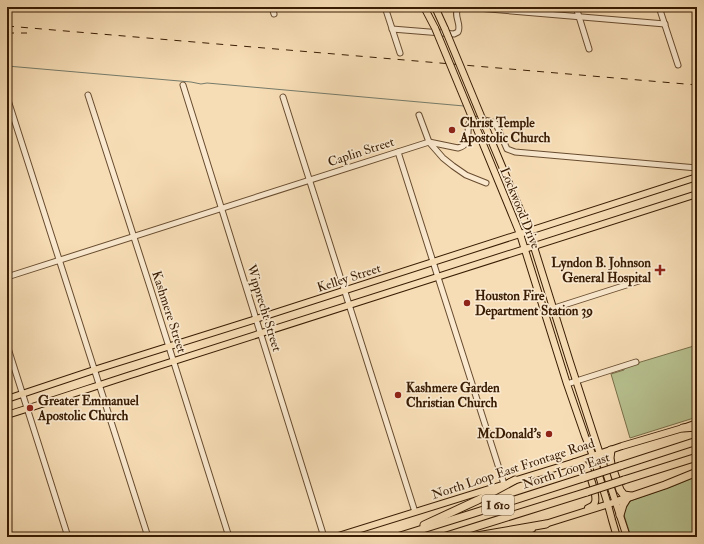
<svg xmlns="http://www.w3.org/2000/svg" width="704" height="544" viewBox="0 0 704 544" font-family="'IM FELL Double Pica',serif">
<rect width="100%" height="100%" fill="#f7ddb5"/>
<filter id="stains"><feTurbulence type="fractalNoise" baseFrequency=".005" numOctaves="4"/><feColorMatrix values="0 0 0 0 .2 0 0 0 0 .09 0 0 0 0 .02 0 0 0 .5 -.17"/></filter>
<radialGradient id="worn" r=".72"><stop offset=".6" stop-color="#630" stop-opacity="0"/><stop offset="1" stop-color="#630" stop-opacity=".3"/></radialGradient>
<g fill="#b8c291" stroke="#786f4a">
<path d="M697 345V417L630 438 611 374 624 370V367Z"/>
<path d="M697 476V537H631L624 515V508L627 502 673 486Z"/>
</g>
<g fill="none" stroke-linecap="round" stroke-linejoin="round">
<path stroke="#757b6b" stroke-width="1" d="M7 66 191 82 201 84 207 83 464 106"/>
<g stroke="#684c30" stroke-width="7">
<g id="minor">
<path d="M272 7 274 14"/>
<path d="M385 7 400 53"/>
<path d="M576 7 589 49"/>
<path d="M659 7 678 65"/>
<path d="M392 29 454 34 458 32C462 24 453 16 458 8L465 7 665 24"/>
<path d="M183 85 324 537"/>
<path d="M88 95 151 290 229 537"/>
<path d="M7 97 148 537"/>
<path d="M283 97 415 512"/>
<path d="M419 115 429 142 443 158 453 166 466 175 486 183"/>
<path d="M398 152 504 484"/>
<path d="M7 277 429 142 458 148C475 144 463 125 472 120 475 118 481 120 484 120 489 121 492 121 496 124L507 149 515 152 697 168"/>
<path d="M545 311 645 279"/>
<path d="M7 345 68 537"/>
<path d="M567 384 636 362"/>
</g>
</g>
<g stroke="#381c03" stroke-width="8">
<g id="major">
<path d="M424 7 435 28"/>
<path d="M435 7 445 29"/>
<path d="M476 127 520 234 567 384 585 436 593 456 608 505 612 520 617 537"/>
<path d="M486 128 529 231 570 362 627 537"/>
<path d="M7 399 94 370 256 319 697 177"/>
<path d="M7 415C55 400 102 384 149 369 332 311 514 252 697 194"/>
<path d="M575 462C579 463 582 463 584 465 589 469 597 496 595 502 594 506 591 507 588 508"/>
<path d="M510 482 575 462 622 446 683 428 697 423"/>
<path d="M542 525 612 503"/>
<path d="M335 537 502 485"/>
<path d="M506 537 532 529"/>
</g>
</g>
<g stroke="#381c03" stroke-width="9">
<g id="highway">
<path d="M683 428 697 427"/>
<path d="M611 450 610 458 611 464 620 490 624 495 631 496"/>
<path d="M620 466 697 441"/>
<path d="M624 480 697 457"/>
<path d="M615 502 665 485 697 472"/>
<path d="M620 515 623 505 628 497"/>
<path d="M424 525 478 500 515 480"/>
<path d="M397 537 474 513 583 478"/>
<path d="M443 537 587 492"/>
<path d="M471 537 546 524"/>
</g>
</g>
<use href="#minor" stroke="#fae9cf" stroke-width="5"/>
<use href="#major" stroke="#f7ddb5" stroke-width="6"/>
<use href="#highway" stroke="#f7ddb5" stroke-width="7"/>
<g stroke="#381c03" stroke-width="1" stroke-dasharray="7 7" stroke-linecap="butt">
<path d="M7 26 697 85"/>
<path d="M7 33H27"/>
</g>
<g stroke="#381c03" stroke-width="8" stroke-linecap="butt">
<g id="major-bridge">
<path d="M435 28 476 127"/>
<path d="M445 29 486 128"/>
</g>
</g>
<g stroke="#381c03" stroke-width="9" stroke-linecap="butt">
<g id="highway-bridge">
<path d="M583 478 620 466"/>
<path d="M587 492 624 480"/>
</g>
</g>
<use href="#major-bridge" stroke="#f7ddb5" stroke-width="6"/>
<use href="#highway-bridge" stroke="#f7ddb5" stroke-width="7"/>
</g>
<g fill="#8f2418" stroke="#fae9cf" stroke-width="1.5">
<circle cx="452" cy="130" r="4"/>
<path d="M658 264h4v4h4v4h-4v4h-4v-4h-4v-4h4z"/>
<circle cx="467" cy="303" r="4"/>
<circle cx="398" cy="395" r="4"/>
<circle cx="30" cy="408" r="4"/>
<circle cx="549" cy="434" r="4"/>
</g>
<g text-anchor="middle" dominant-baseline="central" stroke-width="3.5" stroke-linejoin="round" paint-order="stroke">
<rect fill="#fae9cf" stroke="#725a40" stroke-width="1" x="482" y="495" width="32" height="20" rx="3"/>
<g font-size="12" font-weight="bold" fill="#381c03">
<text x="498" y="505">I 610</text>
</g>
<g font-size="13" font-weight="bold" fill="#381c03" stroke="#fae9cf" text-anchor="start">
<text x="460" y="123">Christ Temple<tspan x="460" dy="15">Apostolic Church</tspan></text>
<text x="651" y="263" text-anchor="end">Lyndon B. Johnson<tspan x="651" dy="15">General Hospital</tspan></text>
<text x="475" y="296">Houston Fire<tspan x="475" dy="15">Department Station 39</tspan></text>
<text x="406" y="388">Kashmere Garden<tspan x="406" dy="15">Christian Church</tspan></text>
<text x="38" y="401">Greater Emmanuel<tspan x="38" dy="15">Apostolic Church</tspan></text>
<text x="541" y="434" text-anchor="end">McDonald's</text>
</g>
<g font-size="13" fill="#381c03" stroke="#fae9cf">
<text transform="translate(361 152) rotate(-18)">Caplin Street</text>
<text transform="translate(520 208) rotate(68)">Lockwood Drive</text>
<text transform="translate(349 278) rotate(-18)">Kelley Street</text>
<text transform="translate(264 308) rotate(73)">Wipprecht Street</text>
<text transform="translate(169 312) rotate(72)">Kashmere Street</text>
<text transform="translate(513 469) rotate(-18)">North Loop East Frontage Road</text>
<text transform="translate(566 471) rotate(-18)">North Loop East</text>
</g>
</g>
<rect width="704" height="544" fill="none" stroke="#f7ddb5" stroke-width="24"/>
<rect x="8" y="8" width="688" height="528" fill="none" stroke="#381c03" stroke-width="2"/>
<rect x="12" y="12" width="680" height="520" fill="none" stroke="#381c03"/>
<rect width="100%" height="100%" filter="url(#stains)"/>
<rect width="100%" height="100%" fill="url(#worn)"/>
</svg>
